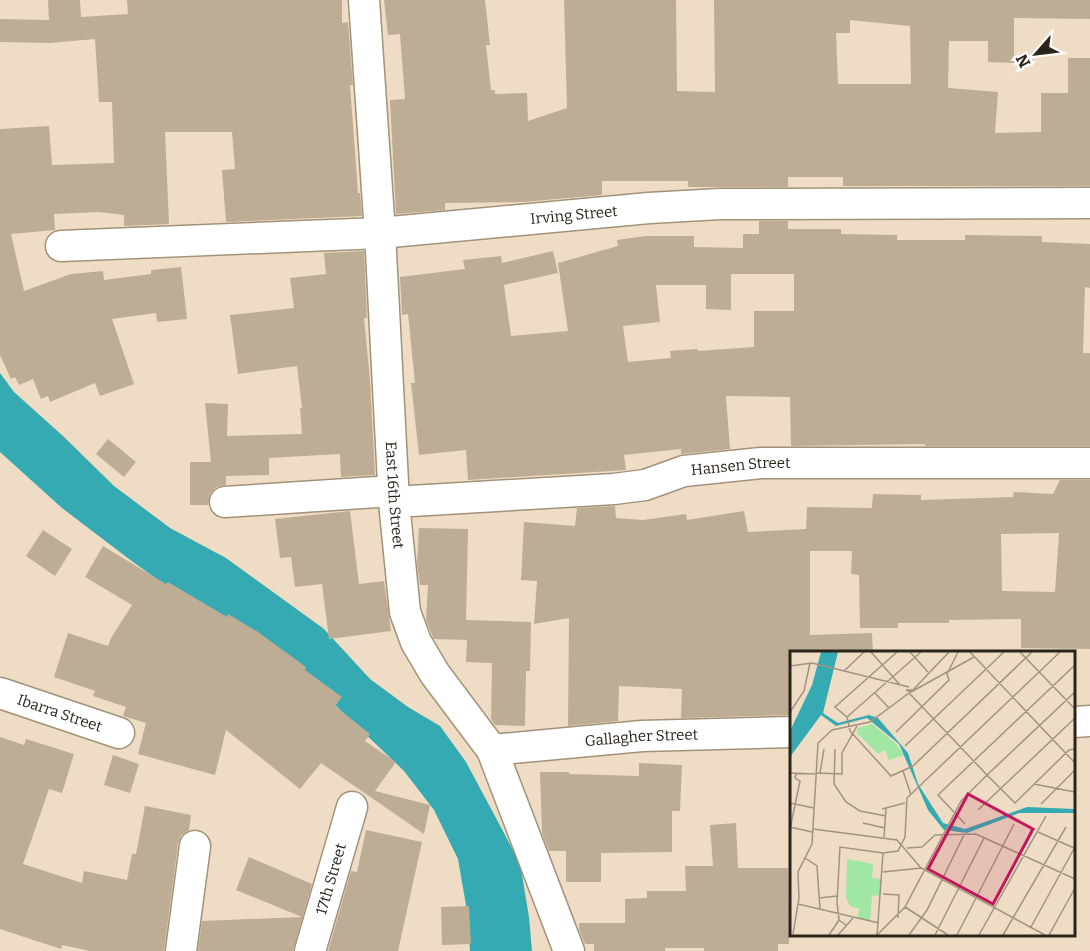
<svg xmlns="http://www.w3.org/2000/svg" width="1090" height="951" viewBox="0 0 1090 951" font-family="Bitter,serif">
<rect width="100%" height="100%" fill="#eeddc4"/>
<path fill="#35aab2" d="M0 373 14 392 63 436 114 486 170 528 226 558 324 629 370 679 408 707 440 726 466 762 520 863 529 917 532 951H470L467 911 458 859 434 810 404 771 287 659 187 601 129 559 62 508 0 452Z"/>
<g fill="#bdad94" fill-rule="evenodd">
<path d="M48 0H80L81 17 128 14 127 0H342V23L348 22 353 85H350L358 193H360L362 216 226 222 222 170 235 169 232 132H165L169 224 124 226V215L99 212 54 214 55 230 11 234 24 291 71 274 103 271 104 280 151 274V270L181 267 187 319 157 322 156 313 112 319 134 384 100 396 95 383 50 402 48 396 41 399 33 379 19 385 15 377 11 379 0 355V129L49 126 52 165 114 163 112 102H99L95 39 50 43 0 42V19L49 20Z"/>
<path d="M384 0H485L490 45H486L491 90H495V94L527 93 528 121 567 108 564 0H676L677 91 715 92 714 0H1090V19L1014 18V63L988 62V41H949L948 88 998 92 995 133 1041 132V93H1068V58H1090V186H843V177H788V187H688V181H602V195L523 202 445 203V210L396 214 390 100 405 99 400 34 388 35ZM850 20 910 26 911 84H838L836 33H850Z"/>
<path d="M759 221H788V229H841V234L897 235V240H965V235L1042 236V242L1090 244V288L1085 287 1083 353H1090V446H925V444L791 446 790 397 726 396 730 449 681 454V449L624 455 626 470 468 480 466 450 419 455 411 383H415L408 314 402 315 400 277 465 269 463 260 501 256 502 263 553 251 558 273 504 285 511 336 568 331 558 263 618 246 617 240 646 236H694V247L743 248V234H759ZM731 274H794V311H754V347L698 351 697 349 670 351 671 358 628 362 623 326 660 322 656 285H706V309L731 310Z"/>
<path d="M364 251 367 318H364L370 380 375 475 341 477 340 454 269 458V475L226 476V485L216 487 210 494 208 505H190V462H211L205 403 228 404 227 436 302 434 300 408H302L297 366 238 374 230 315 294 308 290 278 326 274 324 253Z"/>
<path d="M108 439 136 462 124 477 96 454Z"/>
<path d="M1060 480H1090V649L1021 648V619L949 620V623H898V628H860L859 575 851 574 852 551H810V635L872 633 873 652H792V715L681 718 682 689 619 686 618 721 568 726 569 618 534 624 537 581 521 580 524 522 575 526 577 508 615 506 616 518 643 520 686 514 687 520 744 511 748 532 806 529 807 507 872 508 873 494 921 495V500L1013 497 1014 492 1053 494ZM1059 533 1055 592 1002 591 1001 534Z"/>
<path d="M350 511 359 584 384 581 391 631 329 639 322 584 295 587 291 557 280 558 275 519Z"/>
<path d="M419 528 468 529 466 620 531 622 530 671H526L525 726 495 725 491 719 492 663 466 662 467 640 434 639 432 635 426 620 428 585H420L417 563Z"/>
<path d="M43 530 72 549 55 576 26 556Z"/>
<path d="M103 546 166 584 168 582 227 617 228 614 258 632 306 667 305 670 342 697 335 706 370 734 365 741 396 762 375 791 430 805 424 834 321 763 300 789 226 730 215 775 138 754 146 723 123 716 126 707 93 696 95 691 54 677 68 633 108 646 111 638 132 605 85 577Z"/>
<path d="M0 737 24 745 26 739 74 754 62 793 49 789 23 864 82 883 84 871 127 880 132 854H136L145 806 191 815 189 830 181 836 178 844 164 951H90L62 945 61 949 0 929Z"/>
<path d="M113 755 139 764 130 793 104 785Z"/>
<path d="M639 763 682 765 680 811H672V852L601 853V882H566V851H549L542 833 540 772H569V774L639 776Z"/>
<path d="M736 823 738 868H788L789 944H778V951H704V948H665V951H594V944H585L579 929V923H625V899L647 898V891H686L685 866H713L710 825Z"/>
<path d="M366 830 422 842 398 951H328L351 871 357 872Z"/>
<path d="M249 857 312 884 293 951H198L202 921 302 917 236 890Z"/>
<path d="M469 906 471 944 442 945 441 907Z"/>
</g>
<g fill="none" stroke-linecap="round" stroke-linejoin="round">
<g stroke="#a2927a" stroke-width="33">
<g id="minor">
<path id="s1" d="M364 0 380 233 394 502 405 612 416 642 435 674 492 750 569 951"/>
<path id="s2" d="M61 246 380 233 649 208 720 204 1090 203"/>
<path d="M225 502 393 491"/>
<path id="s3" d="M394 502 614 489 645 485 684 471 761 463H1090"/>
<path id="s4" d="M0 693 119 733"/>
<path d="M1074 722 1090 721"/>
<path id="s5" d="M492 750 642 736 792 732"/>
<path d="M181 951 195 846"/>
<path id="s6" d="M310 951 352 807"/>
</g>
</g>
<use href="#minor" stroke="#fff" stroke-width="30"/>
</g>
<g text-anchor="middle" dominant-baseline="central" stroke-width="4.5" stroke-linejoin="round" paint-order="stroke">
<g font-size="15" fill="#2a241a" stroke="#fff">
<text stroke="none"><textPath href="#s2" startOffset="514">Irving Street</textPath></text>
<text stroke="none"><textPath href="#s3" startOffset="350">Hansen Street</textPath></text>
<text stroke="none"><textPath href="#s1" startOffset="496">East 16th Street</textPath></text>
<text stroke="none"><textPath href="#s4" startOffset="63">Ibarra Street</textPath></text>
<text stroke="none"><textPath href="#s5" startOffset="150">Gallagher Street</textPath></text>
<text stroke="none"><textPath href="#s6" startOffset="75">17th Street</textPath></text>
</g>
</g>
<g transform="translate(790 651)">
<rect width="285" height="285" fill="#eeddc4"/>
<path d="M82 73 106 93 114 104 99 109 95 99 88 103 67 82 68 77ZM57 208 83 213 82 227 92 228 91 244 82 245 80 270 67 266 70 258 60 255 56 246Z" fill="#9fe7a3"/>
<path d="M31 1H48L33 62 48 72 79 64 88 67 118 102 128 133 153 172 175 178 237 156 285 158V162H229L177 182 154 179 138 159 109 93 77 67 46 75 31 64 0 106V80L22 34Z" fill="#35aab2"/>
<path fill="none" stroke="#a09380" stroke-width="1.5" d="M81 1 110 34M120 1 138 21M180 1 285 112M230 1 285 58M0 15 22 12 119 36M54 20 74 1M122 39H116L121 41 159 1M121 41 184 6M285 41 197 124 225 152 279 99 285 98M85 42 99 57M0 61 14 40 20 12M57 66 60 80 101 125 123 115 242 1M57 66 45 56 107 1M57 66 131 1M106 81 159 29 157 23 168 1M115 95 214 1M45 98 44 133 56 151 70 160 96 165M113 120 121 144M0 122 25 123M26 122 52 123V102L67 75M30 122 34 98M244 133 285 141M0 152 24 157M251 153 285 119M92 158 115 152M188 159 285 67M73 172 95 177M175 173 148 144 285 14M0 176 22 181M0 178 10 130 5 127 6 122M23 178 107 189 131 217 255 284M248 181 284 197M94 186 96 157M117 197 132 196 145 184 186 183 285 228M15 207 27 215 30 258M93 221 131 217M93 243 109 244 108 267M29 247 47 245M8 253 89 272M115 256 158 284M56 274 49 269 47 251 50 196 93 202 108 200 115 186 117 147 270 1M241 276 285 196M3 283 9 247 8 221 22 193 28 92 42 79 80 71 119 42M39 284 49 269M48 284 63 267M87 284 93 202M87 284 115 256 171 150 197 124 119 42M119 284 137 259 174 184M145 284 194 187M167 284 224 173M189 284 256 165M213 284 276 176M259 284 285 237"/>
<path fill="#c2185b" fill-opacity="0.15" stroke="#c2185b" stroke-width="3" d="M178 143 243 178 203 253 138 218Z"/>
<rect width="285" height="285" fill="none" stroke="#2a241a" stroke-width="3"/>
</g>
<g transform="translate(1036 54) rotate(242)" stroke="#ffffff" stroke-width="4.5" paint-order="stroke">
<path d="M0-4.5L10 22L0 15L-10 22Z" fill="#2a241a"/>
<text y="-9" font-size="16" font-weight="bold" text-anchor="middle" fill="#2a241a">N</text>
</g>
</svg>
